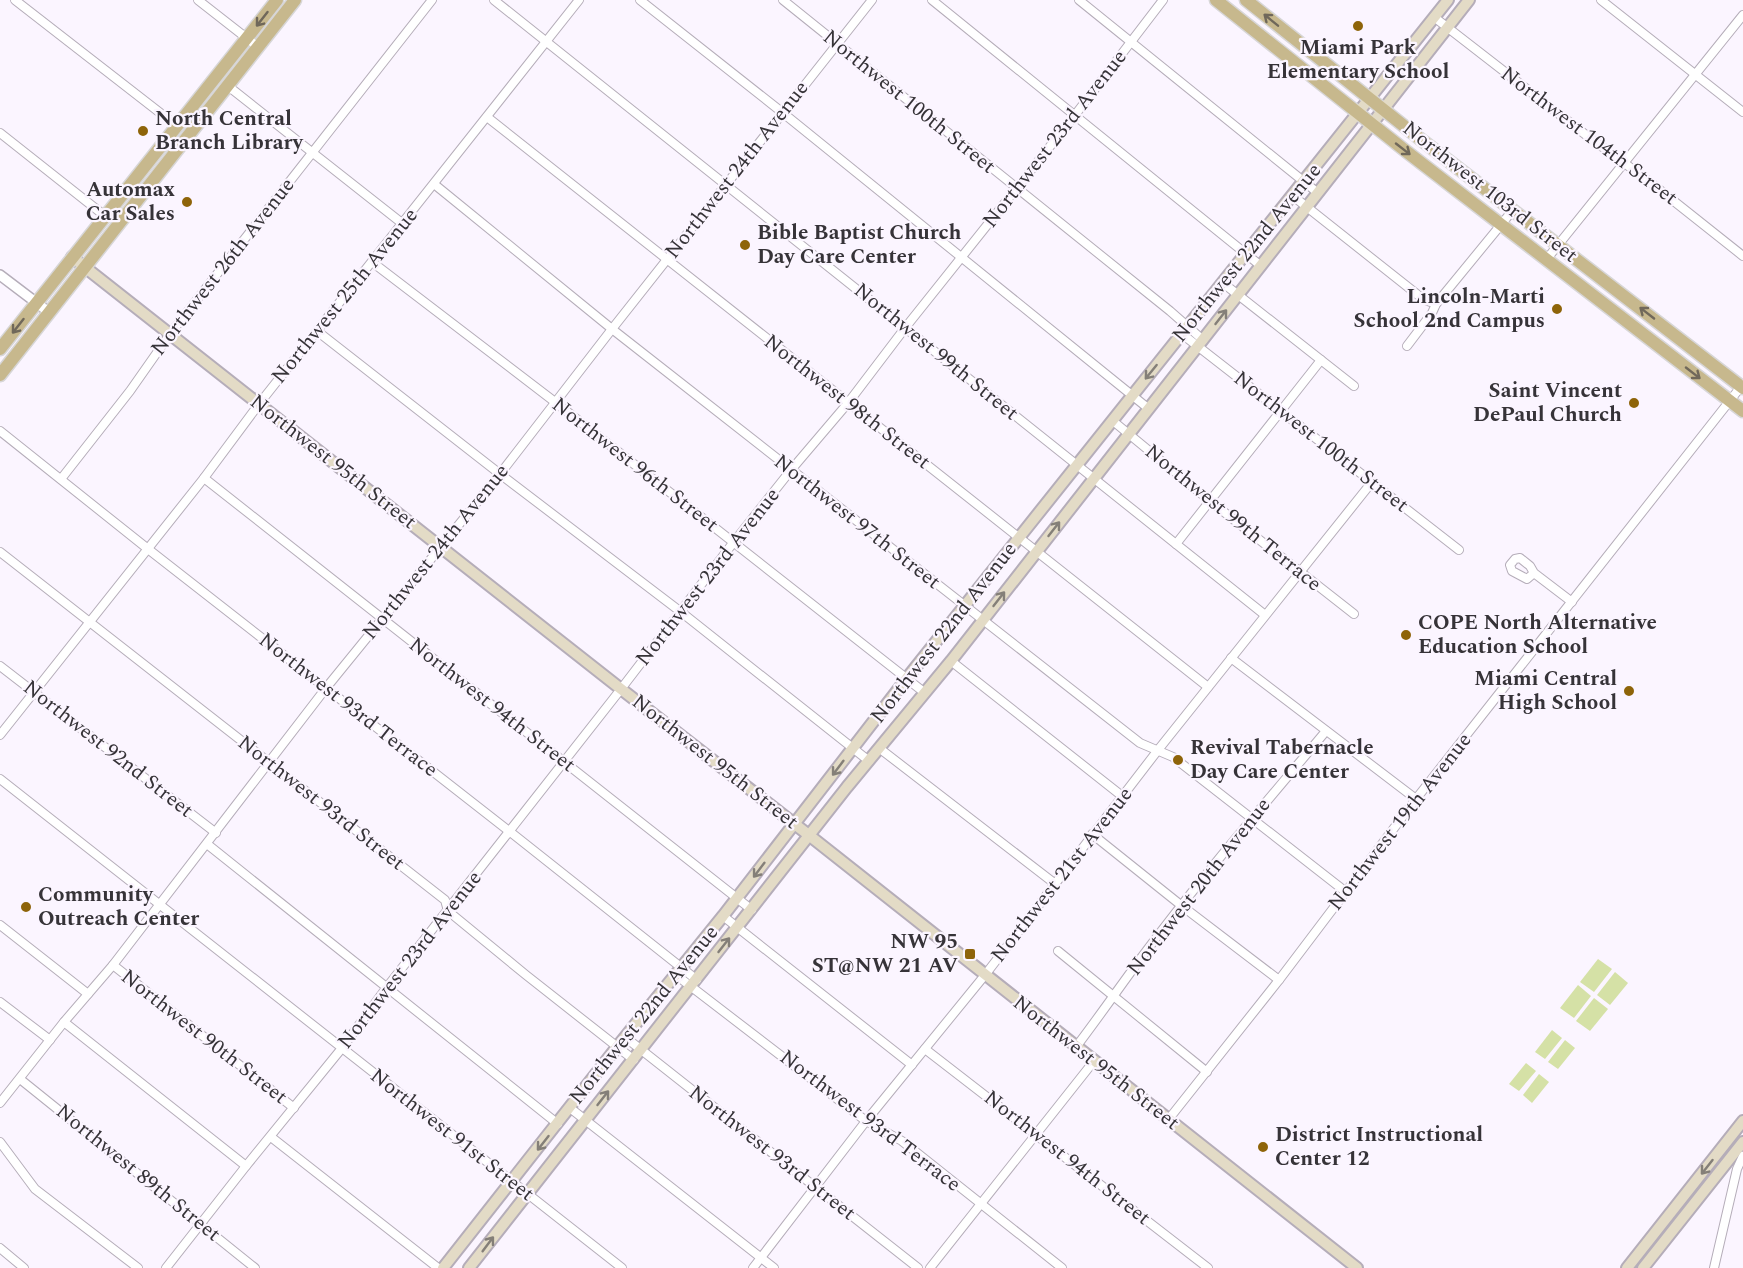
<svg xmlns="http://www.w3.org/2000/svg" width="1743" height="1268" viewBox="0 0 1743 1268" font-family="Spectral,serif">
<rect width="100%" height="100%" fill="#fbf5ff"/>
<g fill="#d5e1a6">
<path d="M1598 959 1612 969 1594 992 1580 982Z"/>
<path d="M1615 972 1628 983 1610 1005 1597 995Z"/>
<path d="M1578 985 1591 996 1574 1018 1560 1008Z"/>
<path d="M1594 998 1608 1009 1590 1031 1576 1021Z"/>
<path d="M1552 1030 1562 1038 1545 1059 1535 1052Z"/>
<path d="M1565 1040 1575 1048 1558 1069 1548 1062Z"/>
<path d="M1526 1063 1536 1071 1519 1091 1509 1084Z"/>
<path d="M1539 1074 1549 1082 1532 1103 1523 1095Z"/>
</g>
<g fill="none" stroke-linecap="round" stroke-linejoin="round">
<g stroke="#b5adb9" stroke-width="10">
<g id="minor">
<path d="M15 0 177 126"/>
<path d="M198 0 258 47"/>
<path d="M494 0 1265 615"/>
<path d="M640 0 783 113 1149 409"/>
<path d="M783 0 1170 311 1203 340"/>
<path d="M932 0 1261 266"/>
<path d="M1079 0 1318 193"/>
<path d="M1601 0 1743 112"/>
<path d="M1434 17 1586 135 1646 179 1743 256"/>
<path d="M228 86 403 224"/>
<path d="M487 117 1208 687"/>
<path d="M0 133 105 216"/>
<path d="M434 184 612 329 1140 743 1173 757 1346 892"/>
<path d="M1293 196 1423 299 1436 304"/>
<path d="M1546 260 1743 15"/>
<path d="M372 262 555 402 925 693"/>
<path d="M1223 283 1354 386"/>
<path d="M317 331 500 474 681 612 869 761"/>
<path d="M1182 334 1459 550"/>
<path d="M1407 346 1432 313 1436 304 1513 210"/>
<path d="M1113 421 1210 501 1354 614"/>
<path d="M0 431 148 549 509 831 697 980"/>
<path d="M204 478 752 910"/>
<path d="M61 479 130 391 170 334 432 0"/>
<path d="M1176 544 1321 360"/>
<path d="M0 552 445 900 448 911 526 975 634 1060"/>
<path d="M1534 573 1527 579 1512 571 1510 565 1515 559 1520 558 1530 566 1534 573 1572 602"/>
<path d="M1231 658 1416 799"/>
<path d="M951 661 1122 796"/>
<path d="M0 666 216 833"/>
<path d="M0 735 204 478 259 404 579 0"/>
<path d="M879 748 1054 883"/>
<path d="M0 779 622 1268"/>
<path d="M1092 834 1182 906 1279 980"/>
<path d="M207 844 558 1124"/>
<path d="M723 916 912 1065"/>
<path d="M0 925 88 994"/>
<path d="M1058 951 1207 1072"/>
<path d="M113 965 294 1108"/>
<path d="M676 975 866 1121 902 1141 1062 1268"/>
<path d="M0 1002 50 1040"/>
<path d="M64 1022 246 1166"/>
<path d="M625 1037 918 1268"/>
<path d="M1076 1047C1098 1018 1119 988 1141 958 1199 880 1263 806 1326 731"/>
<path d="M925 1049 1208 1268"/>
<path d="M20 1079 255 1268"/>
<path d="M0 1103 64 1022 113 965 326 688 500 474 612 329 872 0"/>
<path d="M570 1108 774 1268"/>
<path d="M1168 1120 1279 980 1416 799 1743 384"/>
<path d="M271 1137 438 1268"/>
<path d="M0 1142 35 1189 138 1268"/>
<path d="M0 1248 24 1268"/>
<path d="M166 1268 246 1166 342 1048 387 987 621 689 733 543 791 470 848 403 905 328 1075 115 1163 0"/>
<path d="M753 1268 866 1121 985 975 1158 750 1372 482"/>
<path d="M930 1268 1094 1061"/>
<path d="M1714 1268 1737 1169 1743 1156"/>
</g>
</g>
<g stroke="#b5adb9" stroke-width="12">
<path id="tertiary" d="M0 275 50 313"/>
</g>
<g stroke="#b5adb9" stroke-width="14">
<g id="secondary">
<path d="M72 257 621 689 810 836 1357 1268"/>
<path d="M443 1268 617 1047 723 916 907 678 1448 0"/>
<path d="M469 1268 847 787 951 661 1469 0"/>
<path d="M1627 1268 1743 1121"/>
<path d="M1643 1268 1743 1142"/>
</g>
</g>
<g stroke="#d7d6d7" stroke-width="15">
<g id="primary">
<path d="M1216 0 1407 152 1743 411"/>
<path d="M1246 0 1419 138 1743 388"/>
<path d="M0 349 277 0"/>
<path d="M0 375 295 0"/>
</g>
</g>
<use href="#minor" stroke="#fff" stroke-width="8"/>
<use href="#tertiary" stroke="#fff" stroke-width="9"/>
<use href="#secondary" stroke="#e3dbc6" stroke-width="10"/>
<use href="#primary" stroke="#c7b88d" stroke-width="12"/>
</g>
<defs><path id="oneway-shaft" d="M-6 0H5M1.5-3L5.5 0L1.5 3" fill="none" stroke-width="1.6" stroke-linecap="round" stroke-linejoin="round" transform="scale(1.5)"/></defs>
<g stroke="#70685a">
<use href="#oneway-shaft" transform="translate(262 19) rotate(128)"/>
<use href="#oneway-shaft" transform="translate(1271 20) rotate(-141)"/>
<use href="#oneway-shaft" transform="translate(1403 149) rotate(38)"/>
<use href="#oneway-shaft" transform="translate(1647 313) rotate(-142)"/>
<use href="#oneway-shaft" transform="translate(18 326) rotate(128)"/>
<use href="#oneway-shaft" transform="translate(1693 373) rotate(38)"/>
</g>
<g stroke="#847f78">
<use href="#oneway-shaft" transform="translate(1221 317) rotate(-52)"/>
<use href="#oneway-shaft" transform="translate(1151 372) rotate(129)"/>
<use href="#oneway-shaft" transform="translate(1054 529) rotate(-52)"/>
<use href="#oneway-shaft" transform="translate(999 599) rotate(-52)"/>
<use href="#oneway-shaft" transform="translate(838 768) rotate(127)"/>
<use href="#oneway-shaft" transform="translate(759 870) rotate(127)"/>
<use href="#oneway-shaft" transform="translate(724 945) rotate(-52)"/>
<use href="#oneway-shaft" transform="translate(603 1098) rotate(-52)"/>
<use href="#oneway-shaft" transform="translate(543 1143) rotate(128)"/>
<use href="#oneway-shaft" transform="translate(1707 1167) rotate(128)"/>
<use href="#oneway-shaft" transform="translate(488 1244) rotate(-53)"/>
</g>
<g fill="#8e6409" stroke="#fbf5ff" stroke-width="2">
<circle cx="1358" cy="26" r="6"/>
<circle cx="143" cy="131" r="6"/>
<circle cx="187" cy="202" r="6"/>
<circle cx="745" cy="245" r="6"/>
<circle cx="1557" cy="309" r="6"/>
<circle cx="1634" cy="403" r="6"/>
<circle cx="1406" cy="635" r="6"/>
<circle cx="1629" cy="691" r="6"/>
<circle cx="1178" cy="760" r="6"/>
<circle cx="26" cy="907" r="6"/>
<rect x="964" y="948" width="12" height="12" rx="3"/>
<circle cx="1263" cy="1147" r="6"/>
</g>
<g text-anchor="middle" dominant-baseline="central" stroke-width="4.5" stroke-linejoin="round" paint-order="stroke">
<g font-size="21" font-weight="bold" fill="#363338" stroke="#fbf5ff" text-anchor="start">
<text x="1358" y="48" text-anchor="middle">Miami Park<tspan x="1358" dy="24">Elementary School</tspan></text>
<text x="155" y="119">North Central<tspan x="155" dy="24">Branch Library</tspan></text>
<text x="175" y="190" text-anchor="end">Automax<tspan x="175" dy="24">Car Sales</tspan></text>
<text x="757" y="233">Bible Baptist Church<tspan x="757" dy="24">Day Care Center</tspan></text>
<text x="1545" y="297" text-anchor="end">Lincoln-Marti<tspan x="1545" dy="24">School 2nd Campus</tspan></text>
<text x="1622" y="391" text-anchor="end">Saint Vincent<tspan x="1622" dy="24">DePaul Church</tspan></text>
<text x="1418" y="623">COPE North Alternative<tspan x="1418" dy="24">Education School</tspan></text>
<text x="1617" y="679" text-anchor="end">Miami Central<tspan x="1617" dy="24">High School</tspan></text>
<text x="1190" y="748">Revival Tabernacle<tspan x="1190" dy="24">Day Care Center</tspan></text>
<text x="38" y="895">Community<tspan x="38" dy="24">Outreach Center</tspan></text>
<text x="958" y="942" text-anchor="end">NW 95<tspan x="958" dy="24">ST@NW 21 AV</tspan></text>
<text x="1275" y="1135">District Instructional<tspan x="1275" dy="24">Center 12</tspan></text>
</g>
<g font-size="21" fill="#363338" stroke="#fbf5ff">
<text transform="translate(909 102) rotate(39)">Northwest 100th Street</text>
<text transform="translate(1589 136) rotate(37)">Northwest 104th Street</text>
<text transform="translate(1055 139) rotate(-52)">Northwest 23rd Avenue</text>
<text transform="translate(737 170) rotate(-52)">Northwest 24th Avenue</text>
<text transform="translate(1490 192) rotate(38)">Northwest 103rd Street</text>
<text transform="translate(1247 253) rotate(-51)">Northwest 22nd Avenue</text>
<text transform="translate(223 267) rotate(-52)">Northwest 26th Avenue</text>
<text transform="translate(345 296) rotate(-51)">Northwest 25th Avenue</text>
<text transform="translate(936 352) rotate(39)">Northwest 99th Street</text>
<text transform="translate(847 402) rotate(38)">Northwest 98th Street</text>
<text transform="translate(1321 442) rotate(38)">Northwest 100th Street</text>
<text transform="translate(333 462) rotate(38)">Northwest 95th Street</text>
<text transform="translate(635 465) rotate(38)">Northwest 96th Street</text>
<text transform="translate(1233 518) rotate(39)">Northwest 99th Terrace</text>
<text transform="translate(857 522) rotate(38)">Northwest 97th Street</text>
<text transform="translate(436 552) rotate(-51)">Northwest 24th Avenue</text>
<text transform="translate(708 577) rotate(-52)">Northwest 23rd Avenue</text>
<text transform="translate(944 633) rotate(-52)">Northwest 22nd Avenue</text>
<text transform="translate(348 705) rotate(38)">Northwest 93rd Terrace</text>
<text transform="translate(492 705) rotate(38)">Northwest 94th Street</text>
<text transform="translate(108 749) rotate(38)">Northwest 92nd Street</text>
<text transform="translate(715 762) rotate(38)">Northwest 95th Street</text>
<text transform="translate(321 803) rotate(38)">Northwest 93rd Street</text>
<text transform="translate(1400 822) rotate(-52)">Northwest 19th Avenue</text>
<text transform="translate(1062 875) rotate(-52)">Northwest 21st Avenue</text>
<text transform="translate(1199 887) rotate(-52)">Northwest 20th Avenue</text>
<text transform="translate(410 960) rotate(-52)">Northwest 23rd Avenue</text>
<text transform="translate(644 1015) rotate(-51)">Northwest 22nd Avenue</text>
<text transform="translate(204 1037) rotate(38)">Northwest 90th Street</text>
<text transform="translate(1096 1063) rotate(38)">Northwest 95th Street</text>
<text transform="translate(870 1121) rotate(37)">Northwest 93rd Terrace</text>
<text transform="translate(452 1135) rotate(38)">Northwest 91st Street</text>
<text transform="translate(772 1153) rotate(38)">Northwest 93rd Street</text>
<text transform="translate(1067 1158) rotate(38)">Northwest 94th Street</text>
<text transform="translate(138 1173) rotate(39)">Northwest 89th Street</text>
</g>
</g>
</svg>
